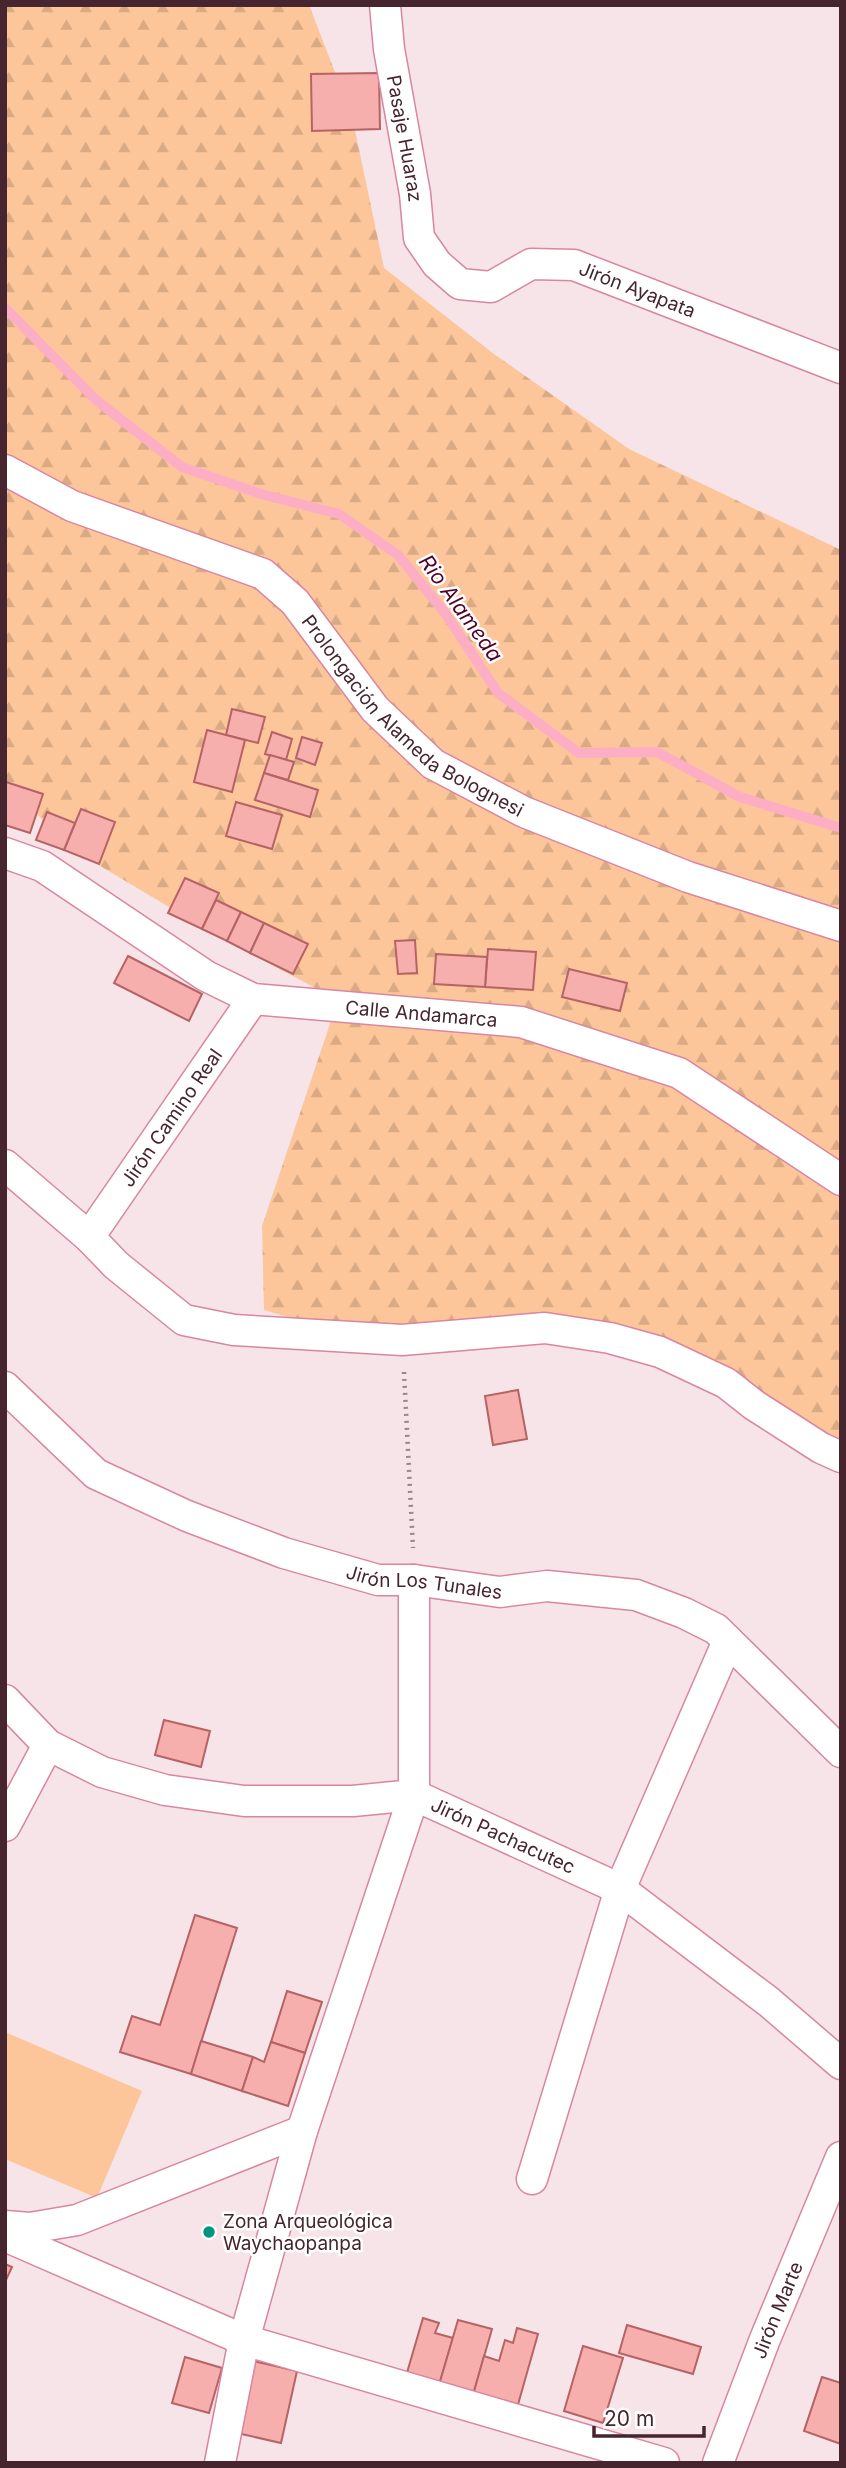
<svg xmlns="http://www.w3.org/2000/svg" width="846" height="2468" viewBox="0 0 846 2468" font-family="Inter,sans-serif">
<defs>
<pattern id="forest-firs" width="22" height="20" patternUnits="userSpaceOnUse" patternTransform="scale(1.75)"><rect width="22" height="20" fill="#fdc69a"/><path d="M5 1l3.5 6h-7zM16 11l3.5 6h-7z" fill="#daaa85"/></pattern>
</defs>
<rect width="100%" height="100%" fill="#f6e4e8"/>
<path fill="#fdc69a" d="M5 2032 142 2091 97 2198 5 2159Z"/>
<path fill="url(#forest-firs)" d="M5 5H309L352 116 384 268 494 354 629 449 841 550V1451L675 1350 568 1334 354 1337 264 1310 262 1226 338 1000 219 937 67 846 5 780Z"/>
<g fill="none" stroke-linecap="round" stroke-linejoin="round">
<path stroke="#fcaec5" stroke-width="10" d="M5 308 96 400 182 467 261 494 339 514 398 555 445 613 498 693 579 753 657 752 740 797 841 828"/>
</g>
<g fill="#f7afae" stroke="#b56364" stroke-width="2">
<path d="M379 73 380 129 312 131 311 74Z"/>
<path d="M232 709 265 717 258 743 226 735Z"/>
<path d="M207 730 245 740 232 792 194 782Z"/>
<path d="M272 732 292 739 286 760 265 754Z"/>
<path d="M302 737 322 743 315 765 296 758Z"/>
<path d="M270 755 294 762 288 780 264 773Z"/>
<path d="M264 773 318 790 310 817 255 800Z"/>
<path d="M6 782 43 794 30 833 5 825Z"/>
<path d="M236 802 282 815 272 849 226 836Z"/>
<path d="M81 809 115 822 99 864 64 850Z"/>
<path d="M47 812 75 823 64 850 36 840Z"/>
<path d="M185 878 219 893 202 929 168 913Z"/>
<path d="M216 900 241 912 227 941 202 929Z"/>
<path d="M241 912 264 923 250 953 227 941Z"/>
<path d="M264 923 308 944 293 974 250 953Z"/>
<path d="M415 940 417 973 398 974 395 941Z"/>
<path d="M488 949 536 952 533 990 485 987Z"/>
<path d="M436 954 487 957 485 987 434 984Z"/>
<path d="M128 956 202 994 189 1021 114 983Z"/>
<path d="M569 969 627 983 620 1011 562 997Z"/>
<path d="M518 1390 527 1439 493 1445 485 1396Z"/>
<path d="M164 1720 210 1731 201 1767 155 1755Z"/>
<path d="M195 1915 237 1928 191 2074 120 2052 132 2016 160 2025Z"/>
<path d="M287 1991 322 2002 305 2053 271 2042Z"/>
<path d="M201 2041 253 2057 242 2091 191 2074Z"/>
<path d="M271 2042 305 2053 288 2106 242 2091 253 2057 264 2062Z"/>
<path d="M5 2264 12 2267 5 2282Z"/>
<path d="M423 2318 439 2323 435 2333 453 2338 439 2385 406 2376Z"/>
<path d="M458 2320 492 2329 473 2395 439 2385Z"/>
<path d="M627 2325 701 2347 693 2374 619 2353Z"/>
<path d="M517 2328 538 2334 517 2408 473 2395 484 2356 499 2361 505 2340 513 2343Z"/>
<path d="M583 2346 623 2358 603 2423 564 2411Z"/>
<path d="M185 2357 222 2368 209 2413 172 2403Z"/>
<path d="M253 2361 297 2371 281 2443 237 2433Z"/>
<path d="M822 2377 841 2383V2444L804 2431Z"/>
</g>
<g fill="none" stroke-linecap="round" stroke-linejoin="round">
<g stroke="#d986a0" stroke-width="33">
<g id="minor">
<path id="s1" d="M385 5 389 49 415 194 419 238 437 264 460 284 491 287 531 264 574 265 841 368"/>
<path id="s2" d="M5 470 72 506 263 574 295 602 375 709 433 764 524 812 688 877 841 926"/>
<path id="s3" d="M5 853 42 866 206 976 253 999 521 1022 679 1073 841 1180"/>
<path d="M5 1165 89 1237 116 1265 184 1320 234 1330 402 1340 545 1328 610 1338 660 1352 726 1383 754 1405 821 1448 841 1457"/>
<path id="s4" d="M89 1237 253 999"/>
<path id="s5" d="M5 1387 96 1474 187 1516 284 1553 378 1580H414L500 1592 547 1586 636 1595 684 1613 716 1629 841 1752"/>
<path id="s6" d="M5 1700 48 1745 102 1772 165 1790 244 1801H353L414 1795 620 1889 769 2002 841 2064"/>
<path d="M5 1826 48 1745"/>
<path d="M532 2179 620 1889 728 1641"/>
<path d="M5 2226 30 2228 77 2220 302 2131"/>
<path d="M5 2236 244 2340 664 2463"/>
<path d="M220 2463 244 2340 302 2131 414 1795V1580"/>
<path id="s7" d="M718 2463 765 2339 841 2157"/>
</g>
</g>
<path stroke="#9d838a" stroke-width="4.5" stroke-dasharray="2 5" stroke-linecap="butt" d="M404 1372 413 1548"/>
<use href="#minor" stroke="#fff" stroke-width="30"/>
</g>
<circle fill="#019481" stroke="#fff" stroke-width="2.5" cx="209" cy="2232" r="7"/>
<g text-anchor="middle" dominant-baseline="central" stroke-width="5" stroke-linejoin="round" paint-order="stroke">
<g font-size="19" fill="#46252f" stroke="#fff">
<text stroke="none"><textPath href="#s1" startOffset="135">Pasaje Huaraz</textPath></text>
<text stroke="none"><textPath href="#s1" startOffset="486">Jirón Ayapata</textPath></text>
<text stroke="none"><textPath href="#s2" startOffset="488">Prolongación Alameda Bolognesi</textPath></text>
<text stroke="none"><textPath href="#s3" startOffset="458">Calle Andamarca</textPath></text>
<text stroke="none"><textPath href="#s4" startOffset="145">Jirón Camino Real</textPath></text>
<text stroke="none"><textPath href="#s5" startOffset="474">Jirón Los Tunales</textPath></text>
<text stroke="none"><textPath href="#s6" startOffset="536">Jirón Pachacutec</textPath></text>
<text stroke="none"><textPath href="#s7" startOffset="164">Jirón Marte</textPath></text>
</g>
<g font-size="19" fill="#46252f" stroke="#fff" text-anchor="start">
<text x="223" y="2221">Zona Arqueológica<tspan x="223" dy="22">Waychaopanpa</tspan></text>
</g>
<g font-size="21" font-style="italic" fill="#530027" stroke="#fff">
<text transform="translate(461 608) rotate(54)">Rio Alameda</text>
</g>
</g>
<rect width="846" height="2468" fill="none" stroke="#46252f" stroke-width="14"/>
<path d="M594 2426v10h110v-10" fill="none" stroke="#46252f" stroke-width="3.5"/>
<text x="604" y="2426" font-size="21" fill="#46252f" stroke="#ffffff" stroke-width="5" paint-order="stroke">20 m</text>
</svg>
